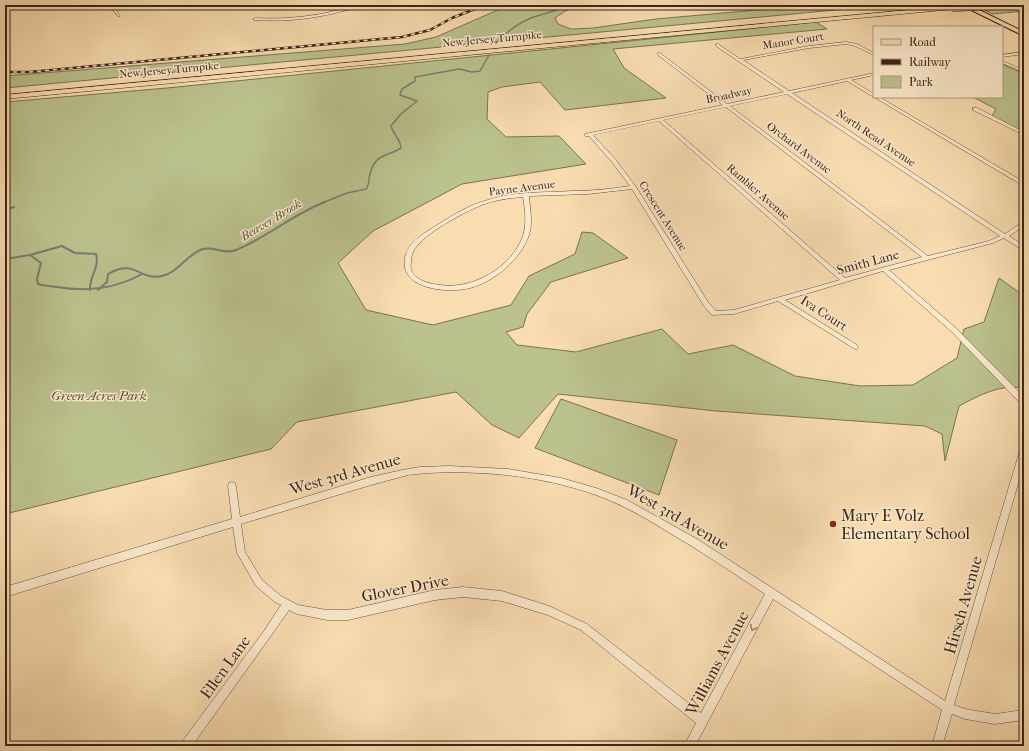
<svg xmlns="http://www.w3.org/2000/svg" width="1029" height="751" viewBox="0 0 1029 751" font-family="'IM FELL French Canon',serif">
<rect width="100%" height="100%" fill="#f9ddb1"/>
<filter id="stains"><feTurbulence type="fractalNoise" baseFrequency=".005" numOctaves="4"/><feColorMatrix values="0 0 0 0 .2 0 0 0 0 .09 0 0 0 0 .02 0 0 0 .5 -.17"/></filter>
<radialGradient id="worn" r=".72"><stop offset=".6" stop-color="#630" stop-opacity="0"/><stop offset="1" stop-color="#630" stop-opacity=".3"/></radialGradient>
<g fill="#bbc28e" stroke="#7c7252">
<path d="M509 5H583L565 11 555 18 558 24 571 29 593 28 656 19 813 5H889L5 88V76L405 44 436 37Z"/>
<path d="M1024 5V11L993 14 982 9Z"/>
<path d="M816 22 827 29 613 49 624 68 666 98 565 110 540 82 502 87 488 92 487 119 506 137 559 136 586 164 462 184 373 231 338 263 366 310 433 325 511 305 529 276 575 254 582 232 593 233 628 258 551 282 527 314 523 327 506 332 517 345 576 352 662 329 688 354 733 345 795 376 860 386 913 385 957 358 964 329 984 322 999 278 1024 296V388C1000 384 980 395 959 406L945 461 942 434 925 426 716 411 558 394 519 438 492 425 456 392 297 422 271 449 5 514V102L167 88Z"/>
<path d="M1002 64 1024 74V133L992 116 996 109 973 97H1002Z"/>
<path d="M561 399 677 440 659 495 535 448Z"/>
</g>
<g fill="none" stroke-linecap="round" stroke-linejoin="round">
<g stroke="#777e72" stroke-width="1.5">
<path d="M496 43C508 31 520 21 537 16 548 12 557 12 566 5"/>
<path d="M322 203 347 193 366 189C370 184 368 179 370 174 375 153 387 157 401 148 401 140 393 134 391 126L401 114 417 101 400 95 402 89 415 81V77L459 69 472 72 480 71 489 55"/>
</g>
<g stroke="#777e72" stroke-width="2">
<path d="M5 210 14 207"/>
<path d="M30 255 41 263 37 279 38 284C44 286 50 286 57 287 87 292 115 289 142 274"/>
<path d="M5 259 30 255 62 246 75 253 96 254C100 267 89 277 90 290"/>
<path d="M98 290 107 282 108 274C135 258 139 281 162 276 178 273 188 253 203 249 215 246 223 255 236 250 268 237 293 214 325 202"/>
</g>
<g stroke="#6b523d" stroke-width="1">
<g id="minor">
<path d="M5 5H12L5 7Z"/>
<path d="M109 5H113L120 16H118Z"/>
<path d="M358 5H364C357 8 350 10 343 11 314 19 285 22 255 20L253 19 255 18C291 20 324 15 358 5Z"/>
<path d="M846 42 857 44 874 53V55L855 46 846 44 809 48 743 60 789 91 874 73V75L851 80 874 94V97H879L1024 182V186L1022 185 847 81 792 93 1005 234 1024 221V226L1009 236 1024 246V251L1004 238 993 243 889 270 956 328 1024 397V405L1021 404 952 332 883 271 785 300 857 345 858 347 857 349H855L778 301 734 314 712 315 704 306 632 189 588 194 529 196C530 209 533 223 529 235 521 259 494 282 470 288 447 294 395 289 406 254 410 241 426 232 437 225 453 215 469 205 488 200 515 191 544 193 572 191 591 191 611 189 630 186L612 162 589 136H585V134L723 105 658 55V53H660L727 104 784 92 716 46V44H718L740 59 809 46ZM787 94 1000 236 989 241 928 256 730 106ZM726 107 922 257 845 278 663 120ZM659 121 840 280 734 310 716 311 708 302 636 187 616 160 593 135ZM523 197C525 209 527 223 523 236 512 267 473 290 440 285 431 284 422 282 415 276 411 272 410 267 411 262 411 258 412 254 414 250 423 234 464 212 482 205 495 200 509 198 523 197Z"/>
<path d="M1024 52V54L1002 57V55Z"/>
<path d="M1002 61 1024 70V72L1002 63Z"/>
<path d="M973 108H977L1024 132V135L973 110Z"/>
<path d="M1024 447V463L954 705 965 709 995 714 1024 710V720L995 724 965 719 952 714 942 746H932L942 710 773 599 695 746H684L696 723 581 630 548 615 502 601 463 597 435 600 348 620H327L297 614 289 610 270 637 192 746H181L182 742 264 631 281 605 275 602 256 586 237 553 233 527 5 597V587L232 519 228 486 229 483 232 482 235 483 236 486 240 517 371 477 402 470 420 467 449 466 508 469 561 478 596 488 627 500 697 539 945 701 1020 450 1021 448ZM427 473C489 470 552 477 609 500 630 509 649 520 668 532 701 551 733 573 765 594L701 713 587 624 549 606 502 591 463 587 435 590 348 610H327L298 605 281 596 262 580 245 552 241 524 371 485 408 475Z"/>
</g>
</g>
<g stroke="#3c2316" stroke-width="2">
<path id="primary" d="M961 5H969L1024 32V36Z"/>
</g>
<g stroke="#3c2316" stroke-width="1">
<g id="motorway">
<path d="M982 5H997L984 8Z"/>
<path d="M952 6 955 8 954 9 5 99V95Z"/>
</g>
</g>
<use href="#minor" fill="#fbe9cc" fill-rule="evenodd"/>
<use href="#primary" fill="#f9ddb1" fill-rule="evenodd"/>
<use href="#motorway" fill="#f9ddb1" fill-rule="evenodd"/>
<g stroke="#3c2316" stroke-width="2.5">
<path id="rail" d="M5 72H30L402 37 430 30 452 18 485 5"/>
</g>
<use href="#rail" stroke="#fbe9cc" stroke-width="1.5" stroke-dasharray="4" stroke-linecap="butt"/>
<g stroke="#3c2316" stroke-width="8" stroke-linecap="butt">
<path id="motorway-bridge" d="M952 8 984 6"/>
</g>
<use href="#motorway-bridge" stroke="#f9ddb1" stroke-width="7"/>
</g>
<defs><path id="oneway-chevron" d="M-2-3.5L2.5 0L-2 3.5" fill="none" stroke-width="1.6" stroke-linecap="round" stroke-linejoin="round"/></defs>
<use stroke="#9c8671" href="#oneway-chevron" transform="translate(753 628) rotate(118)"/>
<circle fill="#8f2418" stroke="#fbe9cc" stroke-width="1.5" cx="833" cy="524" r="4"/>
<g text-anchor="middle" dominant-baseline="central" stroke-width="3" stroke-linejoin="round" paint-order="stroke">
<g font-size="11" fill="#3c2316" stroke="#fbe9cc">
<text transform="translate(492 39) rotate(-5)">New Jersey Turnpike</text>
<text transform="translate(793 41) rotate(-9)">Manor Court</text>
<text transform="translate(169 70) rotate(-5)">New Jersey Turnpike</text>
<text transform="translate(729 95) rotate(-12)">Broadway</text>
<text transform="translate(876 138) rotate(34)">North Read Avenue</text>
<text transform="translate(799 148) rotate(37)">Orchard Avenue</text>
<text transform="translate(522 188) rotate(-7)">Payne Avenue</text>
<text transform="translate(758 192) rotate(41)">Rambler Avenue</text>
<text transform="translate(663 216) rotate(58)">Crescent Avenue</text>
</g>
<g font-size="12" font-style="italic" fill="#595144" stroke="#fbe9cc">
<text transform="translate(271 220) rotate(-31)">Beaver Brook</text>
</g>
<g font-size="13" fill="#3c2316" stroke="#fbe9cc">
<text transform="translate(868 262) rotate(-15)">Smith Lane</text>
<text transform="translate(824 313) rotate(33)">Iva Court</text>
</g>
<g font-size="13" font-style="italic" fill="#5c4b34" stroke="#fbe9cc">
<text x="99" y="395">Green Acres Park</text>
</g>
<g font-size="16" fill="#3c2316" stroke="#fbe9cc">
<text transform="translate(345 474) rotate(-16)">West 3rd Avenue</text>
<text transform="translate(678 517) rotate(30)">West 3rd Avenue</text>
<text transform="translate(405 588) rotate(-11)">Glover Drive</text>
<text transform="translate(963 605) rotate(-74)">Hirsch Avenue</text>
<text transform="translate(717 663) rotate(-62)">Williams Avenue</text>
<text transform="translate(225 667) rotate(-54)">Ellen Lane</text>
</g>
<g font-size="16" fill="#3c2316" stroke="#fbe9cc" text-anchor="start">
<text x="841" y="515">Mary E Volz<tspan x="841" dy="18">Elementary School</tspan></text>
</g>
</g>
<rect width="1029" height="751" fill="none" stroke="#f9ddb1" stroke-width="20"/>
<rect x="6" y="6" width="1017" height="739" fill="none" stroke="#3c2316" stroke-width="2"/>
<rect x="10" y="10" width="1009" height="731" fill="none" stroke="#3c2316"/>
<rect x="873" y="26" width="130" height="72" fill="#fbe9cc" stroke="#af9a83"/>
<rect x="881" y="39" width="20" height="6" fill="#f9ddb1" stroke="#af9a83"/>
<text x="909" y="46" font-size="12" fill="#3c2316">Road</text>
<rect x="881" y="59" width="20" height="6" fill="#3c2316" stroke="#af9a83"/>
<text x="909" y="66" font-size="12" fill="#3c2316">Railway</text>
<rect x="881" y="76" width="20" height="12" fill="#bbc28e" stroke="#af9a83"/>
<text x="909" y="86" font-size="12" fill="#3c2316">Park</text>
<rect width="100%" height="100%" filter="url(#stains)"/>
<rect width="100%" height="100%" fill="url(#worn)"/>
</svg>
